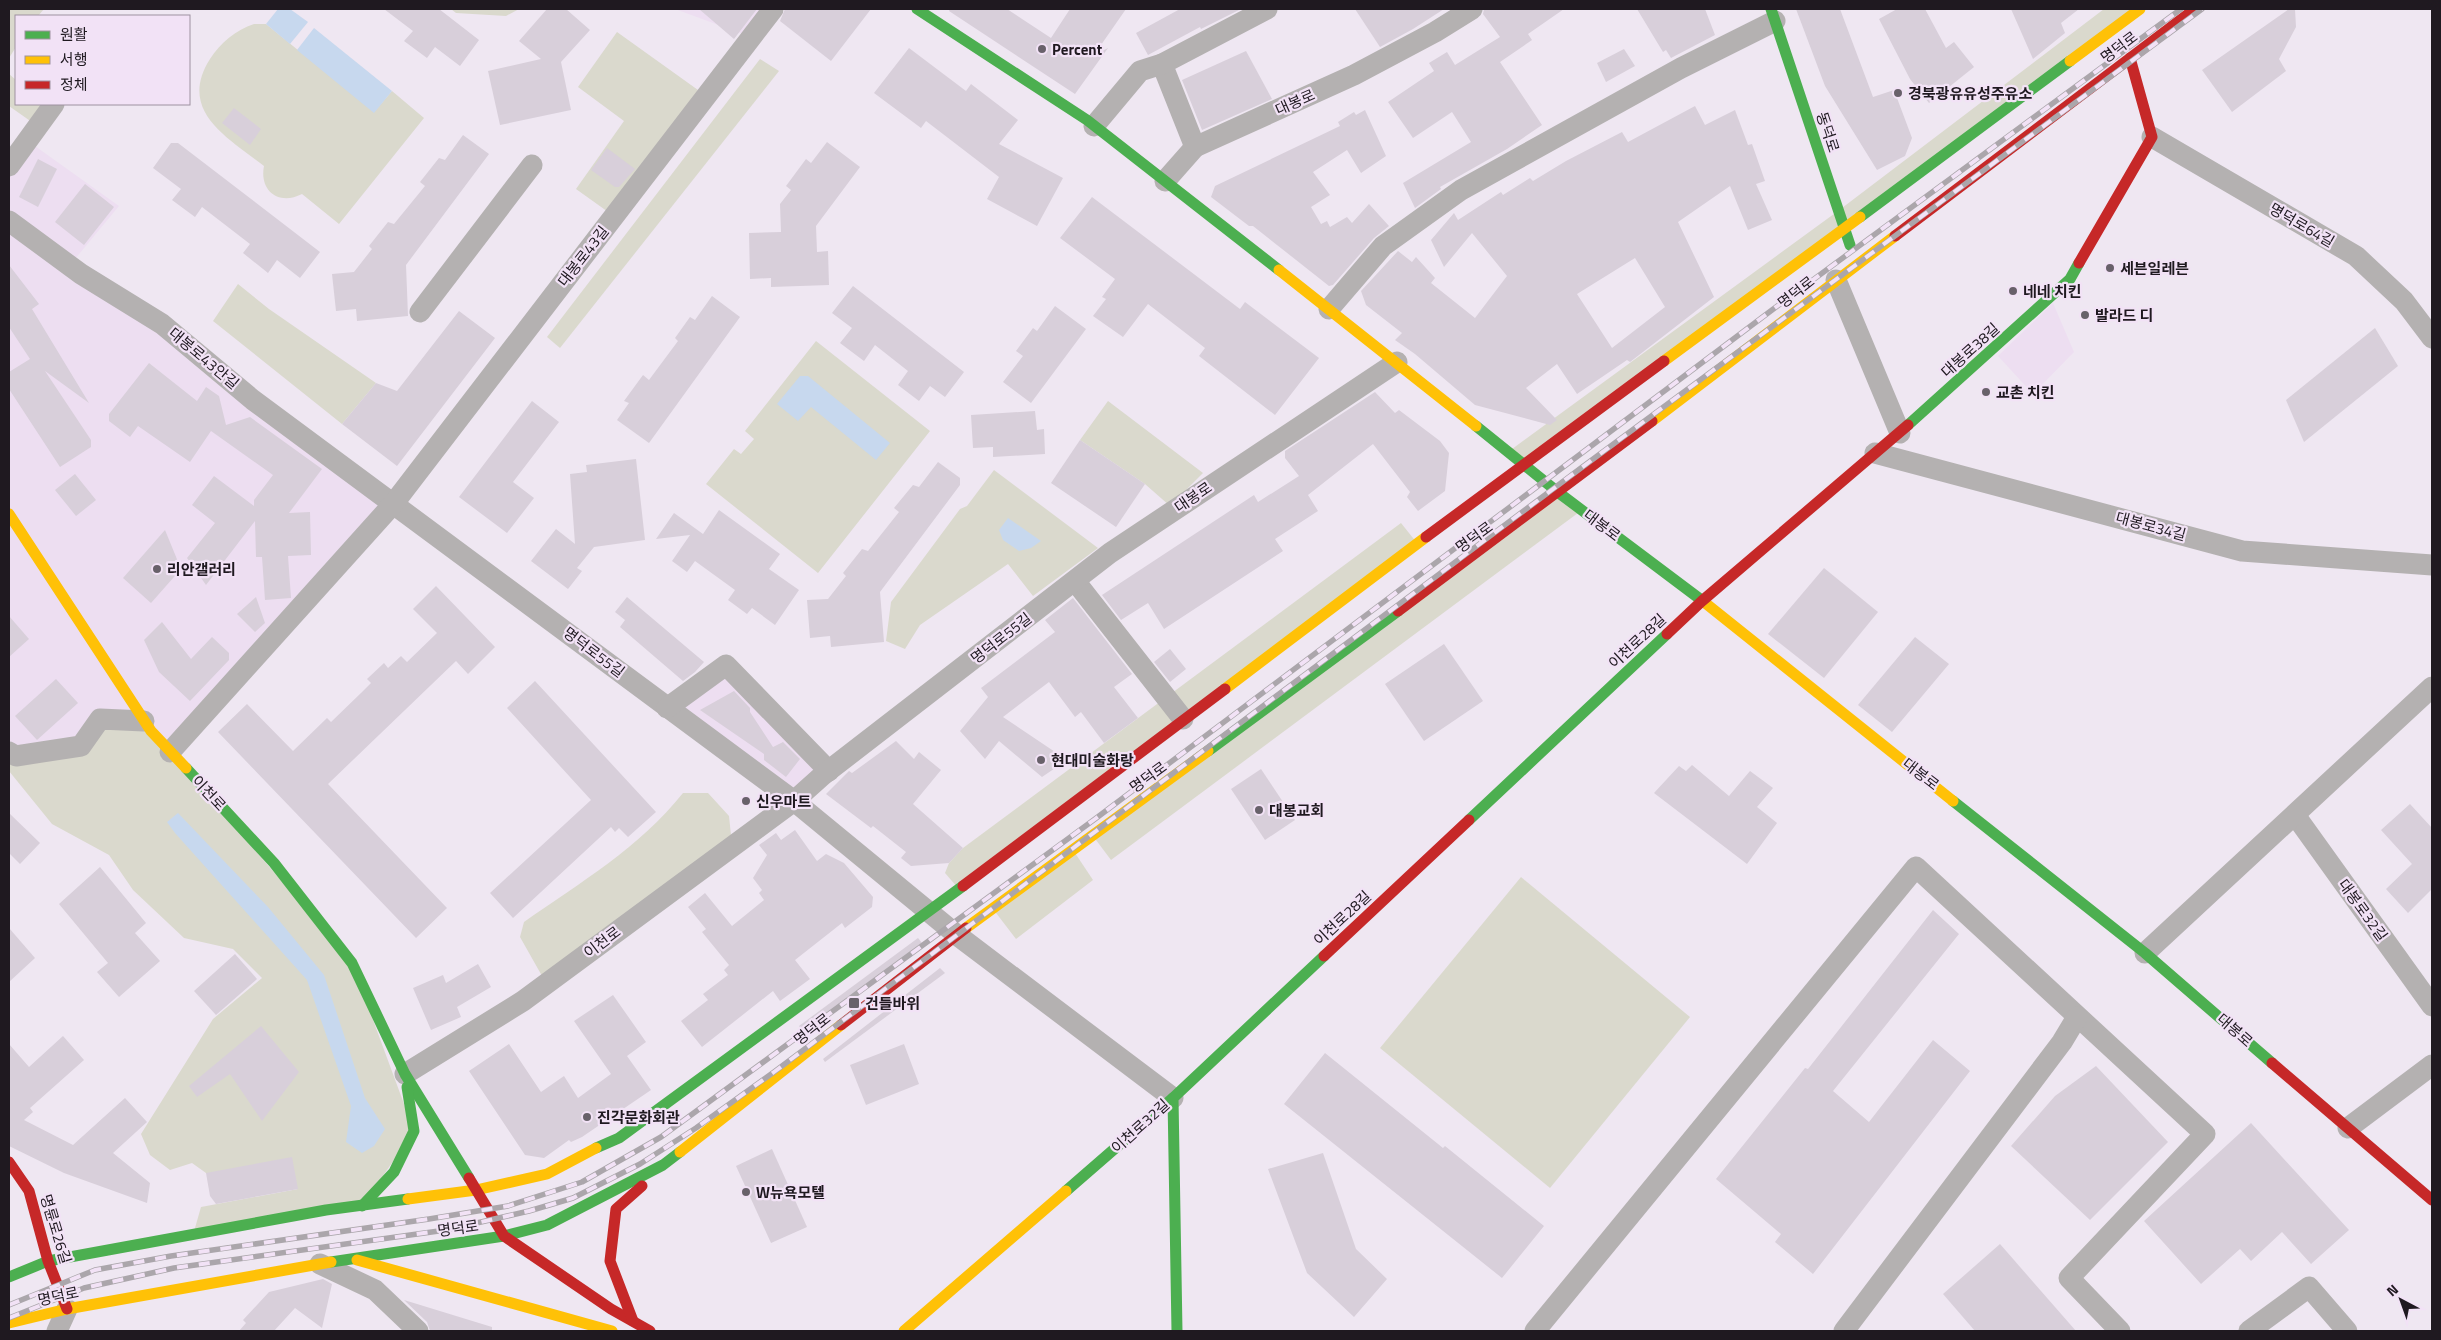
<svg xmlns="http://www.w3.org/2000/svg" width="2441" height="1340" viewBox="0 0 2441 1340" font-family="'Titillium Web','Noto Sans KR',sans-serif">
<rect width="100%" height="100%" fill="#efe7f2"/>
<g fill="#eddef1">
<path d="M675 9H773L751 37Z"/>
<path d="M28 141 119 206 70 265 394 503 170 752 72 748 9 752V166Z"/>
<path d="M2053 303 2074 352 2033 394 1998 356Z"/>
<path d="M720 666 836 766 794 801 665 706Z"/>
</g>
<g fill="#dad9cd">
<path d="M9 9H44L38 16H16V47L9 58Z"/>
<path d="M451 9H519L506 16 456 13Z"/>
<path d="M2104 9H2140L1523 464 1508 452 1838 211Z"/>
<path d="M254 24H266L374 112 392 91 424 118 339 224 302 194C279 206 259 191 264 166 228 138 177 111 210 59 220 43 236 30 254 24Z"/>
<path d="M617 32 698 90 611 214 576 189 624 121 578 87Z"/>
<path d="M760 59 779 71 560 348 547 337Z"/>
<path d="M9 74 16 80V104H47L36 125 9 106Z"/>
<path d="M238 284 269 309 376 383 342 424 213 321Z"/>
<path d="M816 341 930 431 818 573 706 484 734 449 741 454 754 439 745 431Z"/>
<path d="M1108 401 1203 473 1170 506 1145 484 1080 440Z"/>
<path d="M994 470 1098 548 1033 596 1008 564 920 625 905 649 886 641 891 602 960 509 967 506Z"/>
<path d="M1559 493 1582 510 1111 860 1093 836Z"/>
<path d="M1401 523 1417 543 958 888 945 873 949 863 963 848Z"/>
<path d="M100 719 144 721 352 963 414 1131 362 1206 193 1235 201 1207 298 1189 206 1173 192 1163 170 1170 150 1155 141 1134 213 1019 262 978 233 949 184 938 133 890 109 855 52 824 9 771V760L81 746Z"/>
<path d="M683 793H708L729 816 732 845 546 983 520 937 524 922C581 882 639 848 683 793Z"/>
<path d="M1073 850 1093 880 1016 939 993 909Z"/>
<path d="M1521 877 1690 1017 1550 1188 1380 1048Z"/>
</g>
<g fill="#c7d8ee">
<path d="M278 9H290L308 22 290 44 266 24Z"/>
<path d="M314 28 392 91 374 113 297 50Z"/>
<path d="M800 376H808L890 443 876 460 811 407 798 421 777 404Z"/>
<path d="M1008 518 1041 541 1031 548 1019 551 1003 540 999 530Z"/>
<path d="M178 813 268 907 324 975 365 1098 385 1129 374 1146 362 1153 346 1142 351 1106 307 980 175 833 167 822Z"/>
</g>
<g fill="#d8cfda" fill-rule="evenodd">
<path d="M384 9H439L479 40 460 66 435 47 427 58 404 41 413 31Z"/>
<path d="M547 9H566L590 30 561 62 571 110 500 125 488 71 541 59 519 41Z"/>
<path d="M699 9H757L734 39Z"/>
<path d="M785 9H871L831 61 780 21Z"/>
<path d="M950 9H1007L1051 38 1070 9H1126L1094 55 1108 48 1075 94 949 11Z"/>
<path d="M1180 9H1241L1201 29 1200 27 1148 55 1136 33Z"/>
<path d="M1355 9H1444L1413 29 1380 47Z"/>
<path d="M1484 9H1564L1528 34 1532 40 1500 62 1542 125 1507 149 1440 187 1441 189 1415 208 1403 183 1471 142 1452 112 1413 138 1388 102 1434 71 1429 63 1447 52 1455 65 1500 37 1483 14Z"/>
<path d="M1637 9H1705L1715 35 1671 58 1666 50 1663 52Z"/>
<path d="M1796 9H1840L1873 97 1894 90 1912 138 1905 156 1877 170 1825 86Z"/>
<path d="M1897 9H1925L1946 48 1954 42 1974 67 1929 103 1910 79 1879 19Z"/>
<path d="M2011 9H2079L2061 23 2065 33 2033 59Z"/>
<path d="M2289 9H2295L2296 27 2279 59 2286 71 2232 112 2202 70Z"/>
<path d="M909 48 966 91 971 84 1018 120 999 144 1063 178 1037 226 987 199 999 177 926 121 921 128 874 93Z"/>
<path d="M1624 49 1635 66 1606 82 1597 63Z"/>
<path d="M1246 51 1272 99 1202 130 1182 80Z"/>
<path d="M1695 106 1705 125 1735 110 1748 145 1752 144 1765 181 1756 184 1772 220 1748 230 1730 186 1678 222 1714 297 1630 362 1627 360 1577 394 1557 364 1526 388 1557 420 1550 425 1475 405 1415 354 1395 340 1402 333 1366 305 1361 291 1398 251 1412 262 1416 257 1435 278 1431 283 1475 318 1507 276 1472 233 1444 267 1431 240 1454 213 1458 220 1501 192 1503 195 1530 178 1533 181 1566 161 1622 132 1628 142ZM1635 258 1665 307 1612 348 1577 294Z"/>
<path d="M234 108 261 129 250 145 222 123Z"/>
<path d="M1365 110 1386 156 1361 173 1347 150 1313 172 1330 195 1311 207 1321 224 1327 221 1330 227 1347 217 1352 223 1369 204 1389 226 1374 238 1333 285 1329 286 1253 226H1249L1211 197 1215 186 1340 126 1338 122 1354 112 1356 115Z"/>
<path d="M463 135 489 154 406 265 408 316 357 321 356 309 336 311 332 274 354 272 372 249 369 246 388 222 394 224 425 186 420 182 439 158 445 160Z"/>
<path d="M827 142 860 167 816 226 817 252 828 251 829 285 771 287V278L750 279 749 233 781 232 780 204 791 190 786 186 806 159 811 163Z"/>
<path d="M171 143H178L320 252 300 278 277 260 268 273 243 253 250 244 202 207 195 217 172 200 181 189 153 168Z"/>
<path d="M607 148 635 169 619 187H615L591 170Z"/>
<path d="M38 159 57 169 38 207 19 197Z"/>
<path d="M85 184 114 207 84 245 55 222Z"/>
<path d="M1092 197 1240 309 1245 302 1319 358 1275 415 1199 356 1205 348 1148 304 1123 337 1093 316 1106 299 1102 297 1115 279 1060 238Z"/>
<path d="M9 265 39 304 32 309 89 403 45 371 91 440V447L60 467 9 389V372L30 359 9 327Z"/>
<path d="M853 286 964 372 945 397 930 386 919 401 898 385 908 371 875 345 864 361 840 343 852 328 832 313Z"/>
<path d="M712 296 740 317 649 443 617 420 629 403 624 401 643 375 649 380 678 341 675 338 690 317 695 320Z"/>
<path d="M1055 306 1086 329 1031 403 1003 382 1023 356 1016 351 1033 328 1037 331Z"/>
<path d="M459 311 495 338 397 466 342 424 376 383 397 391Z"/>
<path d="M2375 328 2398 366 2304 442 2286 400Z"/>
<path d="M149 363 197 401 206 387 219 396 226 425 250 417 322 469 289 513 310 512 311 555 288 556 291 598 265 600 262 557H256L255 521 206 585 187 558 215 523 192 505 214 476 254 506V500L273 475 211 431 190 462 138 426 130 437 109 421V414Z"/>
<path d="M1375 392 1395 413 1399 410 1440 441 1449 453 1445 491 1418 511 1407 497 1410 492 1373 444 1308 495 1318 511 1275 539 1283 551 1164 629 1148 603 1121 620 1102 595 1254 495 1258 502 1299 476 1285 458V451Z"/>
<path d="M532 401 559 422 513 482 534 498 507 533 459 497Z"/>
<path d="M1035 411 1037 430 1044 429 1045 454 993 457V447L973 448 971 415Z"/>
<path d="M1080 440 1145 484 1116 527 1051 483Z"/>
<path d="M636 459 645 540 594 547 577 568 582 571 568 589 531 561 556 529 575 544 570 474 587 472 586 465Z"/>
<path d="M938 462 960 478V485L880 592 884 642 831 647 830 636 810 638 807 600 828 599 846 576 843 573 862 549 868 551 899 512 894 508 913 485 919 487Z"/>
<path d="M75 474 96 500 76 516 55 490Z"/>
<path d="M719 510 780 554 769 569 799 590 775 625 752 608 747 614 728 600 735 590 695 561 687 572 672 561 690 535 656 539 674 513 703 534Z"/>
<path d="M165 530 181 569 151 603 123 578Z"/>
<path d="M1824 568 1878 612 1824 678 1768 634Z"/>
<path d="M436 586 495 647 468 674 456 661 328 784 447 908 416 938 218 732 247 704 293 751 327 718 331 722 361 693 371 683 367 679 384 663 388 668 401 656 407 662 437 633 413 609Z"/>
<path d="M256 597 265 623 255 632 237 614Z"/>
<path d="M627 597 704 662 695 672 683 681 620 627 625 620 615 612Z"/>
<path d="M1073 598 1132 674 1114 687 1138 718 1104 743 1081 712 1075 717 1049 682 1003 717 1067 760 1042 777 999 741 985 759 960 731 988 697 981 688 1055 632 1045 620Z"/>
<path d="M9 616 29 639 9 657Z"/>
<path d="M162 622 191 659 212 637 229 653V660L190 701 159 672 144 640Z"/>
<path d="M1915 637 1949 664 1892 732 1858 705Z"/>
<path d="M1444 644 1483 701 1424 741 1385 684Z"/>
<path d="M1170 649 1186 669 1170 682 1154 662Z"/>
<path d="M56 679 78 703 37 740 15 716Z"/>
<path d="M535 681 656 812 628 837 619 828 615 832 611 827 513 918 490 893 591 800 507 708Z"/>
<path d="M734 691 750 708V712L773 747 783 742 800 759 786 777 764 760V754L700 710Z"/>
<path d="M896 741 914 759 919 752 941 770 913 804 963 848 949 863 911 866 901 858 906 852 873 826 871 828 826 794 849 771 852 773Z"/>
<path d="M1692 765 1729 796 1750 771 1773 788 1757 807 1777 823 1747 864 1654 793 1679 766 1686 771Z"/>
<path d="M1261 769 1295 820 1265 840 1231 789Z"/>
<path d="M2410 804 2432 828V889L2408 913 2386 889 2412 864 2381 830Z"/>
<path d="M9 813 40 843 20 864 9 853Z"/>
<path d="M795 830 817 861 826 854 844 863 873 897 872 907 845 928 842 923 795 960 810 979 780 1001 773 991 702 1047 681 1021 708 1000 703 994 728 975 724 970 729 965 702 932 706 929 688 907 705 893 732 926 764 900 759 893 762 890 753 878 767 855 759 845 776 833 781 840Z"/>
<path d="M100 867 146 923 135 933 160 961 119 997 97 972 108 963 59 904Z"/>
<path d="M1933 910 1959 934 1833 1091 1869 1122 1933 1040 1970 1071 1813 1274 1775 1242 1781 1234 1716 1179 1805 1068 1808 1069Z"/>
<path d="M9 928 35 958 9 982Z"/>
<path d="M918 938 922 943 805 1034 799 1026Z"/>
<path d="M235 954 257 979 216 1015 194 991Z"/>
<path d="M478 964 491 987 457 1007 461 1017 431 1030 413 988 443 975 446 983Z"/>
<path d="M940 968 945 973 825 1062 823 1059Z"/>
<path d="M613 995 646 1042 627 1056 651 1090 582 1137 571 1142 569 1140 544 1158 525 1155 469 1071 509 1044 541 1092 564 1076 578 1098 611 1074 574 1021Z"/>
<path d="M261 1026 299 1072 262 1121 230 1074 197 1097 189 1086Z"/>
<path d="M63 1036 84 1060 30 1108 33 1112 24 1120 73 1145 125 1098 147 1122 113 1153 150 1183 147 1203 64 1173 9 1146V1044L29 1067Z"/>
<path d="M904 1044 919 1084 866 1105 850 1065Z"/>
<path d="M1325 1053 1443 1148 1445 1146 1544 1226 1502 1278 1284 1104Z"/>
<path d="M2096 1066 2168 1142 2090 1220 2011 1146 2055 1096Z"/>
<path d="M2251 1123 2349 1230 2311 1264 2282 1232 2251 1261 2240 1249 2201 1284 2144 1221Z"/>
<path d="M772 1149 807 1227 771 1243 736 1166Z"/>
<path d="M1323 1153 1356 1249 1387 1279 1354 1317 1307 1273 1268 1169Z"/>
<path d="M292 1157 298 1189 216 1204 210 1196 206 1173Z"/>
<path d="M2000 1244 2076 1331H1975L1943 1294Z"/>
<path d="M323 1279 332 1284 322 1328 295 1308 274 1331H239L246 1323 243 1320 269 1292Z"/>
<path d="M404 1300 492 1327V1331H430L427 1322Z"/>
</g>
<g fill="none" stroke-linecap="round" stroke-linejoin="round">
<g stroke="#b4b1b1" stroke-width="21">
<path d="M1162 64 1195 147"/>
<path d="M1094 126 1140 71 1162 64 1267 9"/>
<path d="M2152 137 2356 256 2404 301 2432 338"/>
<path d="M9 166 54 104"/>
<path d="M1165 181 1195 147 1354 75 1435 32 1472 9"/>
<path d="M9 221 81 274 162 324 253 400 794 801 957 935 1173 1098"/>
<path d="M1836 280 1900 433"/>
<path d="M1329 309 1383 246 1461 190 1681 68 1775 21"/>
<path d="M420 312 532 165"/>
<path d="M1875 453 2242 551 2432 565"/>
<path d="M1075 581 1183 719"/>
<path d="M667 708 726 665 829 771"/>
<path d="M9 752 16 756 81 746 100 719 144 721"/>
<path d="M170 752 394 503 773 9"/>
<path d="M2295 815 2432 1006"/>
<path d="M2145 953 2432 687"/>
<path d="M405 1074 523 1001 794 801 823 775 1110 553 1397 362"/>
<path d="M2348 1128 2432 1065"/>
<path d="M320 1264 375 1290 418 1331"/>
<path d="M57 1331 67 1309"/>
<path d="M1535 1331 1916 867 2205 1134 2069 1278 2120 1331"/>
<path d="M1844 1331 2062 1042 2077 1017"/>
<path d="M2249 1331 2309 1287 2347 1331"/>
</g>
<g stroke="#4caf50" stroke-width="11">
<path d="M917 9 1087 120 1279 270"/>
<path d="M1771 9 1850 245"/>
<path d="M1860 217 2070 61"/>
<path d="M1908 425 2070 279 2079 263"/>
<path d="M1476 426 1559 493 1704 602"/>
<path d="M1208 751 1398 611"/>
<path d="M186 768 274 863 352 963 405 1074 469 1178"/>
<path d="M1953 801 2145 953 2272 1063"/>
<path d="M1469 820 1667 634"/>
<path d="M596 1148 619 1138 963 886"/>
<path d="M1066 1191 1173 1098"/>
<path d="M362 1206 394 1172 414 1131 407 1087"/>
<path d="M331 1262 504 1236 547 1225 663 1165 680 1152"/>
<path d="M9 1277 48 1261 326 1210 408 1199"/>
<path d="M1177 1331 1173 1098 1324 956"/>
</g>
<g stroke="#ffc107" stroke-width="11">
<path d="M2070 61 2140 9"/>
<path d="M1279 270 1476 426"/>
<path d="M1664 361 1860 217"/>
<path d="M1652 421 1895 236"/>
<path d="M9 514 151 731 186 768"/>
<path d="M1704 602 1953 801"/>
<path d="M1225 689 1426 537"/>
<path d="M966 928 1208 751"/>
<path d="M680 1152 841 1025"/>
<path d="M408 1199 476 1190 547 1174 596 1148"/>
<path d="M357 1260 612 1331"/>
<path d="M9 1323 67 1309 331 1262"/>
<path d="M904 1331 1066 1191"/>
</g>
<g stroke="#c62828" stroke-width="11">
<path d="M1895 236 2195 9"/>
<path d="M2079 263 2152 137 2130 58"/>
<path d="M1426 537 1664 361"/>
<path d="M1398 611 1652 421"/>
<path d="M1667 634 1702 601 1908 425"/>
<path d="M963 886 1225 689"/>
<path d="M1324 956 1469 820"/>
<path d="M841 1025 966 928"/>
<path d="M2272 1063 2432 1200"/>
<path d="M9 1162 29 1191 48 1261 67 1309"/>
<path d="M469 1178 504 1236 611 1309 650 1331"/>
<path d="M633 1321 610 1261 616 1209 642 1186"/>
</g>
<g stroke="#aba6ab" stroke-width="5.5">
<g id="rail">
<path d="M9 1305 95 1270 171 1256 429 1219 508 1206 582 1182 661 1137 1095 819 1772 310 2181 9"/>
<path d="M9 1318 84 1288 174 1268 446 1230 529 1211 573 1198 640 1164 696 1128 774 1072 1581 468 2202 9"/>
</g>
</g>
<use href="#rail" stroke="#f2e2f6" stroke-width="4" stroke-dasharray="11" stroke-linecap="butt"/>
</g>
<g fill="#68616a" stroke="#f2e2f6" stroke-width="2">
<circle cx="1042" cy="49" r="5"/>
<circle cx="1898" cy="93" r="5"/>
<circle cx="2110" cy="268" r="5"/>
<circle cx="2013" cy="291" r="5"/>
<circle cx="2085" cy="315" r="5"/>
<circle cx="1986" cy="392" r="5"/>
<circle cx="157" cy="569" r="5"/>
<circle cx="1041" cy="760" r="5"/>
<circle cx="746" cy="801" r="5"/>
<circle cx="1259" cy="810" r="5"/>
<rect x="848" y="997" width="12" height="12" rx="2.5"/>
<circle cx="587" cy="1117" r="5"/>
<circle cx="746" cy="1192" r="5"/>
</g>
<g text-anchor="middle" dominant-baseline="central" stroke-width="4.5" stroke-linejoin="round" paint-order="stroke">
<g font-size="15" fill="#1f1920" stroke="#f2e2f6">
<text transform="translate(2119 47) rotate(-37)">명덕로</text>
<text transform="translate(1295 102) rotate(-24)">대봉로</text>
<text transform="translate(1828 132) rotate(72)">동덕로</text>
<text transform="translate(2302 225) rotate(30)">명덕로64길</text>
<text transform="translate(583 256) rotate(-52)">대봉로43길</text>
<text transform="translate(1796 292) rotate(-38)">명덕로</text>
<text transform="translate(1970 350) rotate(-42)">대봉로38길</text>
<text transform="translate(204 358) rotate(40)">대봉로43안길</text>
<text transform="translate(1193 497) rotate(-34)">대봉로</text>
<text transform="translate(1602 525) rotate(37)">대봉로</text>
<text transform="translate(2151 526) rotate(15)">대봉로34길</text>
<text transform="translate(1474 537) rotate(-36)">명덕로</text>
<text transform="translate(1001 638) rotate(-38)">명덕로55길</text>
<text transform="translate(1637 641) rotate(-43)">이천로28길</text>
<text transform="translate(594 652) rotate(37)">명덕로55길</text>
<text transform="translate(1921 774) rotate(38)">대봉로</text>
<text transform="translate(1148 777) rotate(-36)">명덕로</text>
<text transform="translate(209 793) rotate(47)">이천로</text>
<text transform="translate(2363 910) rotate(54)">대봉로32길</text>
<text transform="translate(1342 918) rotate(-43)">이천로28길</text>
<text transform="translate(602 942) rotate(-37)">이천로</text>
<text transform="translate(812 1029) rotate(-38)">명덕로</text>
<text transform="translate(2235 1030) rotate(41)">대봉로</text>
<text transform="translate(1140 1126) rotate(-42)">이천로32길</text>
<text transform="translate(458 1228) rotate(-8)">명덕로</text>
<text transform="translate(56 1229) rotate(73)">명륜로26길</text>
<text transform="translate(58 1296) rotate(-12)">명덕로</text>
</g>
<g font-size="15" font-weight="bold" fill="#1f1920" stroke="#f2e2f6" text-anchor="start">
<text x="1052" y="49">Percent</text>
<text x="1908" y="93">경북광유유성주유소</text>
<text x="2120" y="268">세븐일레븐</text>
<text x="2023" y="291">네네 치킨</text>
<text x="2095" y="315">발라드 디</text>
<text x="1996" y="392">교촌 치킨</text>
<text x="167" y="569">리안갤러리</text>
<text x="1051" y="760">현대미술화랑</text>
<text x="756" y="801">신우마트</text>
<text x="1269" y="810">대봉교회</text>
<text x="865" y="1003">건들바위</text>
<text x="597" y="1117">진각문화회관</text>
<text x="756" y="1192">W뉴욕모텔</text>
</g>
</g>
<rect width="2441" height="1340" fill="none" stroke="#1f1920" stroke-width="20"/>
<rect x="15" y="15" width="175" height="90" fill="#f2e2f6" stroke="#9e92a0"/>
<rect x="25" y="31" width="25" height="8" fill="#4caf50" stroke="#9e92a0"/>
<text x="60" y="40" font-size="15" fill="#1f1920">원활</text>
<rect x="25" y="56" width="25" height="8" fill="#ffc107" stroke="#9e92a0"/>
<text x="60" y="65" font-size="15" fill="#1f1920">서행</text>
<rect x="25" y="81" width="25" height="8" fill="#c62828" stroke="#9e92a0"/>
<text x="60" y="90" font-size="15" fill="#1f1920">정체</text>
<g transform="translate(2401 1300) rotate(319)" stroke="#f2e2f6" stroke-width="4" paint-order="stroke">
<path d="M0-4L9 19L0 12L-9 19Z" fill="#1f1920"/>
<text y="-8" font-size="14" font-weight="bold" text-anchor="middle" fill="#1f1920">N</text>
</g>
</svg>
